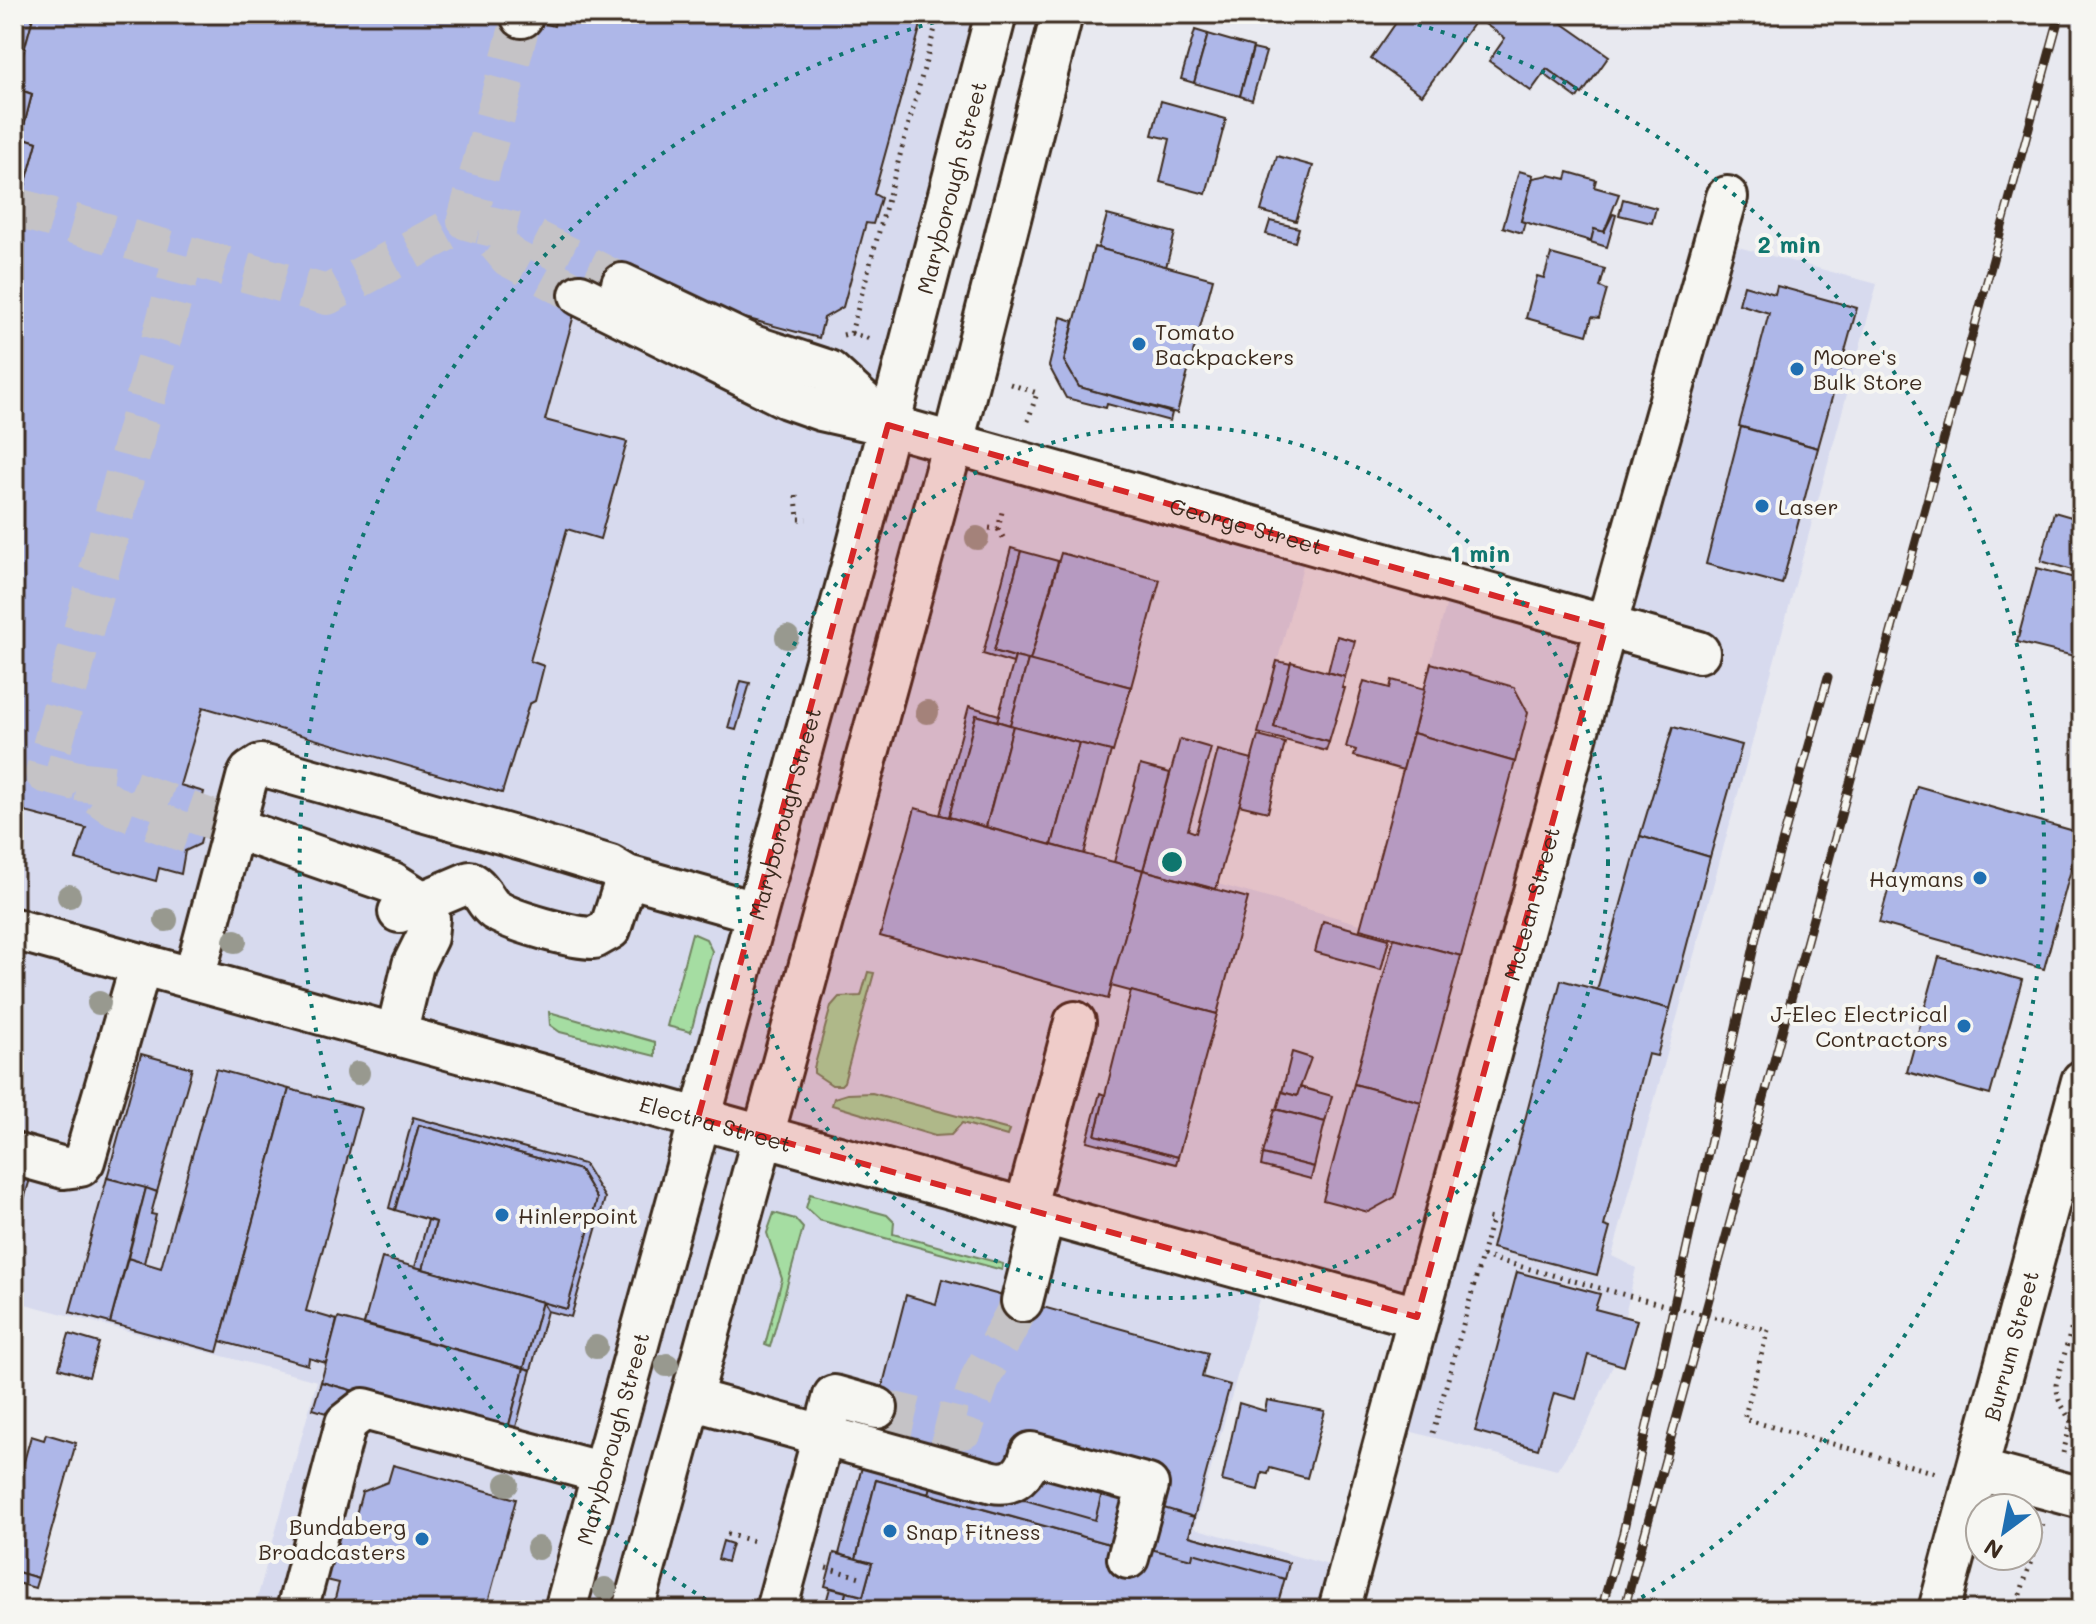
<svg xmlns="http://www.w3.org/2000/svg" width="2096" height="1624" viewBox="0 0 2096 1624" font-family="Mali,sans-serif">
<rect width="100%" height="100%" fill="#e8e9f0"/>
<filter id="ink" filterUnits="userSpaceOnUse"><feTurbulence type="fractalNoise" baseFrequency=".0125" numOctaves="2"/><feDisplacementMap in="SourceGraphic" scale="16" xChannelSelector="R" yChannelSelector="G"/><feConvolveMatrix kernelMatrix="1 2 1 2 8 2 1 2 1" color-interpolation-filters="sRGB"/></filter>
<g filter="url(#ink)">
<path fill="#d7daee" d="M14 14H1000L891 429 1308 547 1218 884 1360 924 1451 587 1607 630 1719 242 1877 284 1612 1256 1636 1268 1614 1363 1589 1421 1557 1470 1386 1425 1414 1319 1265 1278 1194 1528 1347 1570 1336 1610H254L317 1381 14 1301Z"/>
<g fill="#a5dda2" stroke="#708460" stroke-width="2">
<path d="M692 933 706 939 712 951 691 1032 667 1026Z"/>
<path d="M868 972 874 973 844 1082 841 1085H832L814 1073V1068L831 1006 839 997 861 996Z"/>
<path d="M549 1012 655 1042V1056L560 1032 550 1025Z"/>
<path d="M872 1093 1009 1130 1007 1136 962 1123 951 1135 935 1136 832 1105 834 1098 847 1094Z"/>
<path d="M810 1194 887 1215 894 1222 893 1234 1003 1264 1002 1270 819 1220 806 1208Z"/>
<path d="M774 1213 795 1219 803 1228 770 1347 765 1345 782 1279 767 1233Z"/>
</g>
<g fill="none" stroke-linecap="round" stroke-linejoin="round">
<path stroke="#6b9299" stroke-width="11" d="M1953 14 1957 15"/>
</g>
<g fill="#aeb7e8" stroke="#3b2a1e" stroke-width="2">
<path d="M14 14H34L14 87Z"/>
<path d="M34 14H511L554 26 557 14H924L874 194 881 198 873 224 866 223 843 307 824 318 819 338 585 275 545 420 627 442 600 539 567 529 530 661 544 666 535 701 529 704 502 793 203 707 180 785 204 792 198 817 204 827 200 844 185 851 181 874 159 868 156 881 76 859 86 828 14 809V226L37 142 21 137 32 94 14 87Z"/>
<path d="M1402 14H1480L1422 95 1371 59Z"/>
<path d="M1491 14H1549L1609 56 1582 94 1547 69 1531 91 1489 61 1505 38 1485 24Z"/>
<path d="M1195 30 1208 34 1194 83 1181 79Z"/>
<path d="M1208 34 1253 47 1240 96 1194 83Z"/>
<path d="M1253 49 1266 52 1252 100 1240 96Z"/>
<path d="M1547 69 1580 93 1577 98 1544 74Z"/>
<path d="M14 88 32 94 21 137 37 142 14 226Z"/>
<path d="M1161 101 1226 119 1206 194 1160 182 1170 139 1152 135Z"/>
<path d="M1277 156 1313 166 1296 221 1261 211Z"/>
<path d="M1519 171 1533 175 1521 221 1525 222 1522 233 1503 227Z"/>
<path d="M1568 172 1596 180 1594 187 1619 194 1604 232 1594 229 1591 241 1521 221 1533 178 1549 175 1566 179Z"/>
<path d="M1623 199 1656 208 1652 223 1619 215Z"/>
<path d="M1613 214 1616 215 1607 247 1587 241H1591L1594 229 1604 232Z"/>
<path d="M1107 215 1175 233 1166 267 1098 248Z"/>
<path d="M1270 221 1299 228 1295 242 1266 234Z"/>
<path d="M1094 247 1213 279 1177 413 1079 387 1064 361Z"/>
<path d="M1551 254 1605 269 1600 287 1607 290 1599 318 1592 317 1587 335 1526 318 1537 276 1544 278Z"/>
<path d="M1744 285 1775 294 1777 286 1857 308 1818 448 1739 426 1769 313 1739 304Z"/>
<path d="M1061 317 1074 321 1064 361 1079 387 1172 413 1170 421 1107 404 1106 408 1066 398 1049 366Z"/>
<path d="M2082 411V450L2072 448Z"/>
<path d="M1741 427 1818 448 1782 584 1706 564Z"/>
<path d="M2054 512 2082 520V573L2041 561Z"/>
<path d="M1011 548 1021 551 994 651 1015 657 1013 663 983 654Z"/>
<path d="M1021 551 1058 561 1030 661 994 651Z"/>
<path d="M1061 553 1160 580 1131 687 1030 661Z"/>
<path d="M2037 568 2082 580V658L2017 642Z"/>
<path d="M1337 636 1355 641 1345 677 1328 672Z"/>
<path d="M1015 657 1028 660 1010 725 997 721Z"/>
<path d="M1028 660 1131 687 1113 752 1010 725Z"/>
<path d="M1277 661 1291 664 1274 727 1329 742 1326 751 1258 733Z"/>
<path d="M1291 662 1345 677 1342 688H1345L1329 742 1274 727Z"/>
<path d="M1431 663 1514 687 1528 713 1515 762 1413 733Z"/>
<path d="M1392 680 1425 689 1403 770 1354 756 1356 750 1346 747 1364 681 1390 688Z"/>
<path d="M741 681 750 683 736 730 728 728Z"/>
<path d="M969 706 999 715 997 721 976 715 949 817 940 815Z"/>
<path d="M976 715 1013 726 986 827 949 817Z"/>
<path d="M1013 726 1079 743 1052 845 986 827Z"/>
<path d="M1673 727 1742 745 1710 857 1640 836Z"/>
<path d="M1413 733 1515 762 1461 956 1360 929Z"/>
<path d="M1258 736 1285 743 1268 812 1239 805Z"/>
<path d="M1180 739 1211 748 1188 830 1196 833 1218 750 1252 759 1216 889 1143 870Z"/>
<path d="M1079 743 1111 751 1084 854 1052 845Z"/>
<path d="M1140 765 1170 773 1143 870 1114 862Z"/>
<path d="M1917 786 2081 833 2044 969 1879 923Z"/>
<path d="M915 808 1143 870 1108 999 880 936Z"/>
<path d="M1640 836 1710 857 1670 1009 1597 990Z"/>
<path d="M1143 870 1248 898 1217 1014 1111 986Z"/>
<path d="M1323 921 1389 939 1381 970 1315 952Z"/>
<path d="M1394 938 1461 956 1421 1102 1354 1084Z"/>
<path d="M1939 957 2022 980 1990 1095 1907 1072Z"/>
<path d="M1561 980 1670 1009 1657 1056 1648 1054 1604 1226 1610 1228 1597 1275 1492 1248Z"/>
<path d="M1131 991 1217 1014 1178 1157 1095 1135Z"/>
<path d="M1292 1052 1311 1058 1297 1096 1282 1092Z"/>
<path d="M141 1054 192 1068 157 1192 107 1178Z"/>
<path d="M216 1069 289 1089 217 1352 110 1323 128 1258 161 1268Z"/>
<path d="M1354 1084 1421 1102 1395 1197 1368 1212 1323 1200Z"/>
<path d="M1300 1087 1332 1096 1325 1122 1277 1109 1282 1092 1297 1096Z"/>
<path d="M289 1089 361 1108 306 1311 337 1320 326 1363 309 1358 308 1365 220 1341Z"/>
<path d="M1100 1093 1105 1095 1095 1135 1178 1157 1176 1164 1087 1141Z"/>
<path d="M1275 1109 1325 1122 1314 1167 1263 1154Z"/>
<path d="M413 1117 584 1164 605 1198 571 1317 547 1311 542 1302 567 1309 597 1199 580 1170 419 1125 395 1210 389 1208Z"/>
<path d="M419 1125 580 1170 597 1199 567 1309 423 1269 436 1222 395 1210Z"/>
<path d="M1263 1154 1314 1167 1311 1179 1261 1166Z"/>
<path d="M14 1174 30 1179 14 1234Z"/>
<path d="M107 1178 146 1188 110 1323 70 1312Z"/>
<path d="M146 1188 157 1192 151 1214 156 1215 144 1263 128 1258Z"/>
<path d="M428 1220 436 1222 423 1269 415 1267Z"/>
<path d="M382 1258 542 1302 524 1368 364 1324Z"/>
<path d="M1517 1272 1600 1294 1595 1309 1637 1320 1624 1366 1588 1355 1576 1399 1554 1393 1538 1449 1475 1431Z"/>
<path d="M942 1279 1208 1353 1202 1377 1230 1385 1189 1536 1118 1517 1110 1544 982 1509 994 1461 872 1427 906 1295 936 1304Z"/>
<path d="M542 1302 547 1311 531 1370 524 1368Z"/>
<path d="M338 1318 524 1368 507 1432 321 1382Z"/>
<path d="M69 1334 99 1343 89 1377 59 1368Z"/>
<path d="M14 1336 24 1339 14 1376Z"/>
<path d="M524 1368 531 1370 515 1431 508 1429Z"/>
<path d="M321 1382 354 1391 351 1404 326 1413 313 1409Z"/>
<path d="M1267 1400 1325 1411 1307 1478 1270 1468 1268 1474 1262 1473 1258 1490 1222 1481 1239 1403 1265 1411Z"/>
<path d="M46 1434 76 1443 38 1578 14 1571V1498L31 1436 44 1440Z"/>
<path d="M393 1465 516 1499 486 1610H332L339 1583 322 1579 327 1558 334 1555 344 1522H354L362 1492 388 1482Z"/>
<path d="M862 1467 932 1486 929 1494 876 1480 856 1559 839 1554Z"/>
<path d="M876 1480 1110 1544 1118 1517 1289 1563 1276 1610H842L846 1592 863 1596 872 1563 856 1559Z"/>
<path d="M932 1482 1000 1502 1025 1500 1095 1520 1102 1493 1123 1498 1110 1544 929 1494Z"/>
<path d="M1157 1506 1194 1517 1189 1536 1289 1563 1285 1579 1193 1553 1192 1559 1146 1548Z"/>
<path d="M723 1541 732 1544 727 1562 718 1559Z"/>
<path d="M834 1553 872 1563 863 1596 825 1586Z"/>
<path d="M14 1571 38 1578 35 1588 14 1582Z"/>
<path d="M830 1588 846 1592 842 1610H824Z"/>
</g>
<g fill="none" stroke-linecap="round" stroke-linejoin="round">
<g stroke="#c5c3c6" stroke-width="40" stroke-dasharray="40 20" stroke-linecap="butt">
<path d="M14 207 327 295 467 220"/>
<path d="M481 224 467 220 522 17"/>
<path d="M580 295 509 257 481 224 524 234 622 284"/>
<path d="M77 781 45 773 184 255"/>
<path d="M245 855 112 805 77 781 119 786 249 833"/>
<path d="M877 1408 963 1429 981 1377 1022 1301"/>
</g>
<g stroke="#3b2a1e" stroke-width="46">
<g id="minor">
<path d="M522 17V14"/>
<path d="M622 284 753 346 829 371 888 425"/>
<path id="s1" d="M580 295 787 398 821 410 888 425 1699 652"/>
<path d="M249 833 393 883 415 897 425 909 429 918 427 937 413 965 396 1035"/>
<path d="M399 912 470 882C483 889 484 902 495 910 514 922 572 938 594 938L610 929 627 876"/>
<path id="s2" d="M14 929 1417 1317"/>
<path d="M194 978 247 778 250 772 261 765 525 840 610 866 627 876 755 912"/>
<path d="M14 1154 64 1168 80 1166 84 1161 141 964"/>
<path d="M1025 1209 1075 1022"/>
<path d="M1022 1301 1044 1214"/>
<path d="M691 1399 993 1482C1014 1486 1026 1473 1031 1453L1148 1485 1128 1558"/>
<path d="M1978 1470 2082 1498"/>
<path d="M297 1610 346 1423 364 1409 603 1473"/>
<path id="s3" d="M565 1610 858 544 996 14"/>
<path d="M633 1610 953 443 1062 14"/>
<path d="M776 1610 834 1396 877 1408"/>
<path id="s4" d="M1339 1610 1606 627 1727 197"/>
<path id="s5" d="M1939 1610 2082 1081"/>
</g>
</g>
<g stroke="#3b2a1e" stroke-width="5" stroke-dasharray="2 6" stroke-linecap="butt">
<path d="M851 333 873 340"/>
<path d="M843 335 851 333 939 14"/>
<path d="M1010 384 1037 393 1027 424"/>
<path d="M796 496 798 519H807"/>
<path d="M989 528 998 529 1002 512"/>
<path d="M998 529 1004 539"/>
<path d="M1482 1256 1492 1219 1483 1217"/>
<path d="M1768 1330 1744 1419 1936 1473"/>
<path d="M1433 1433 1482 1256 1644 1300"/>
<path d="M2063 1453 2071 1422 2059 1400 2056 1385 2082 1290"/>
<path d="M727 1534 757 1542"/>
<path d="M826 1568 860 1577"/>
<path d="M2015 1610 2043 1524"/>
</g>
<use href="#minor" stroke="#f6f6f2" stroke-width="40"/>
<g stroke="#3b2a1e" stroke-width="9">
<g id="rail">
<path d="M1601 1610 1623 1533 1757 933 1828 677"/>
<path d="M1624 1610 2060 14"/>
</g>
</g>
<use href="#rail" stroke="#f6f6f2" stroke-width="6" stroke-dasharray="18" stroke-linecap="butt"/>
<path stroke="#3b2a1e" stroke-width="5" stroke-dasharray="2 6" stroke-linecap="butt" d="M1644 1300 1768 1330"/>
</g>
<g fill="#98998f">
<circle cx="977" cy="538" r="12"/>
<circle cx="787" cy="637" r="12"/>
<circle cx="927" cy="712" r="12"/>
<circle cx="69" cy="896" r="12"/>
<circle cx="166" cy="920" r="12"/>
<circle cx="235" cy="941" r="12"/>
<circle cx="99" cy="1003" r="12"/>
<circle cx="358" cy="1073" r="12"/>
<circle cx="596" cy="1347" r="12"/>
<circle cx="667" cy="1365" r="12"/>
<circle cx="507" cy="1484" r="12"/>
<circle cx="538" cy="1548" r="12"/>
<circle cx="605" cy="1589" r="12"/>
</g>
</g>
<path fill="#d62828" fill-opacity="0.2" stroke="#d62828" stroke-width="6" stroke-dasharray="16 10" stroke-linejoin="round" d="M888 425 1606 627 1417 1317 698 1118Z"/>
<g fill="none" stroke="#0f766e" stroke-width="4" stroke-dasharray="4 8">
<circle cx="1172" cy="862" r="436"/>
<path d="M716 1606A873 873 0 0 1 961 15M1383 15A873 873 0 0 1 1628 1606"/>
</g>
<g fill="#1f6fb2" stroke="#f6f6f2" stroke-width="3">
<circle cx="1139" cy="344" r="8"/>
<circle cx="1797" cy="369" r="8"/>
<circle cx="1762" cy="506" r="8"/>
<circle cx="1980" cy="878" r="8"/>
<circle cx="1964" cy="1026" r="8"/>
<circle cx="502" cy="1215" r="8"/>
<circle cx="890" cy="1531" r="8"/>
<circle cx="422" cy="1539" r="8"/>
</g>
<g text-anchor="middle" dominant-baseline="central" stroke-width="8" stroke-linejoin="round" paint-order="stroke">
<g font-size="22" fill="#3b2a1e" stroke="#f6f6f2">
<text stroke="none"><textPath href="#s3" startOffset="1474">Maryborough Street</textPath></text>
<text stroke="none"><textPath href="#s1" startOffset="708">George Street</textPath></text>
<text stroke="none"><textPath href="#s3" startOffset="826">Maryborough Street</textPath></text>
<text stroke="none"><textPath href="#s4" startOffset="732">McLean Street</textPath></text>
<text stroke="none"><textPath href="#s2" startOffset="728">Electra Street</textPath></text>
<text stroke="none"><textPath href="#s5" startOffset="274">Burrum Street</textPath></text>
<text stroke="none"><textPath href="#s3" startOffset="178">Maryborough Street</textPath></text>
</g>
<g font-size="22" fill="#3b2a1e" stroke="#f6f6f2" text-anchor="start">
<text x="1155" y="331">Tomato<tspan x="1155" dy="25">Backpackers</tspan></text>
<text x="1813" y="356">Moore's<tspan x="1813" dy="25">Bulk Store</tspan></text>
<text x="1778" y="506">Laser</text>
<text x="1964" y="878" text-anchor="end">Haymans</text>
<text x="1948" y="1013" text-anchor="end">J-Elec Electrical<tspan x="1948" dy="25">Contractors</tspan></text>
<text x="518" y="1215">Hinlerpoint</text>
<text x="406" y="1526" text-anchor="end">Bundaberg<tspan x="406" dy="25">Broadcasters</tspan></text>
<text x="906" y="1531">Snap Fitness</text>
</g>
</g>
<circle cx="1172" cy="862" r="12" fill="#0f766e" stroke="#f6f6f2" stroke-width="4"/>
<g font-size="24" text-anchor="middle" font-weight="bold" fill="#0f766e" stroke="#f6f6f2" stroke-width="8" stroke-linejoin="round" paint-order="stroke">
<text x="1789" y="253">2 min</text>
<text x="1480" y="562">1 min</text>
</g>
<rect width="2096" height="1624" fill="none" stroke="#f6f6f2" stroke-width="48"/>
<rect x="24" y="24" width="2048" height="1576" fill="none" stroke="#3b2a1e" stroke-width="3" filter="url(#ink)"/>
<g transform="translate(2004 1532) rotate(212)"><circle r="38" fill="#f6f6f2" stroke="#aba49d" stroke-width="2"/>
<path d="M0-6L14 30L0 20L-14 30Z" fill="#1f6fb2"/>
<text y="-12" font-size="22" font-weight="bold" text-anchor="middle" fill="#3b2a1e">N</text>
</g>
</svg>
